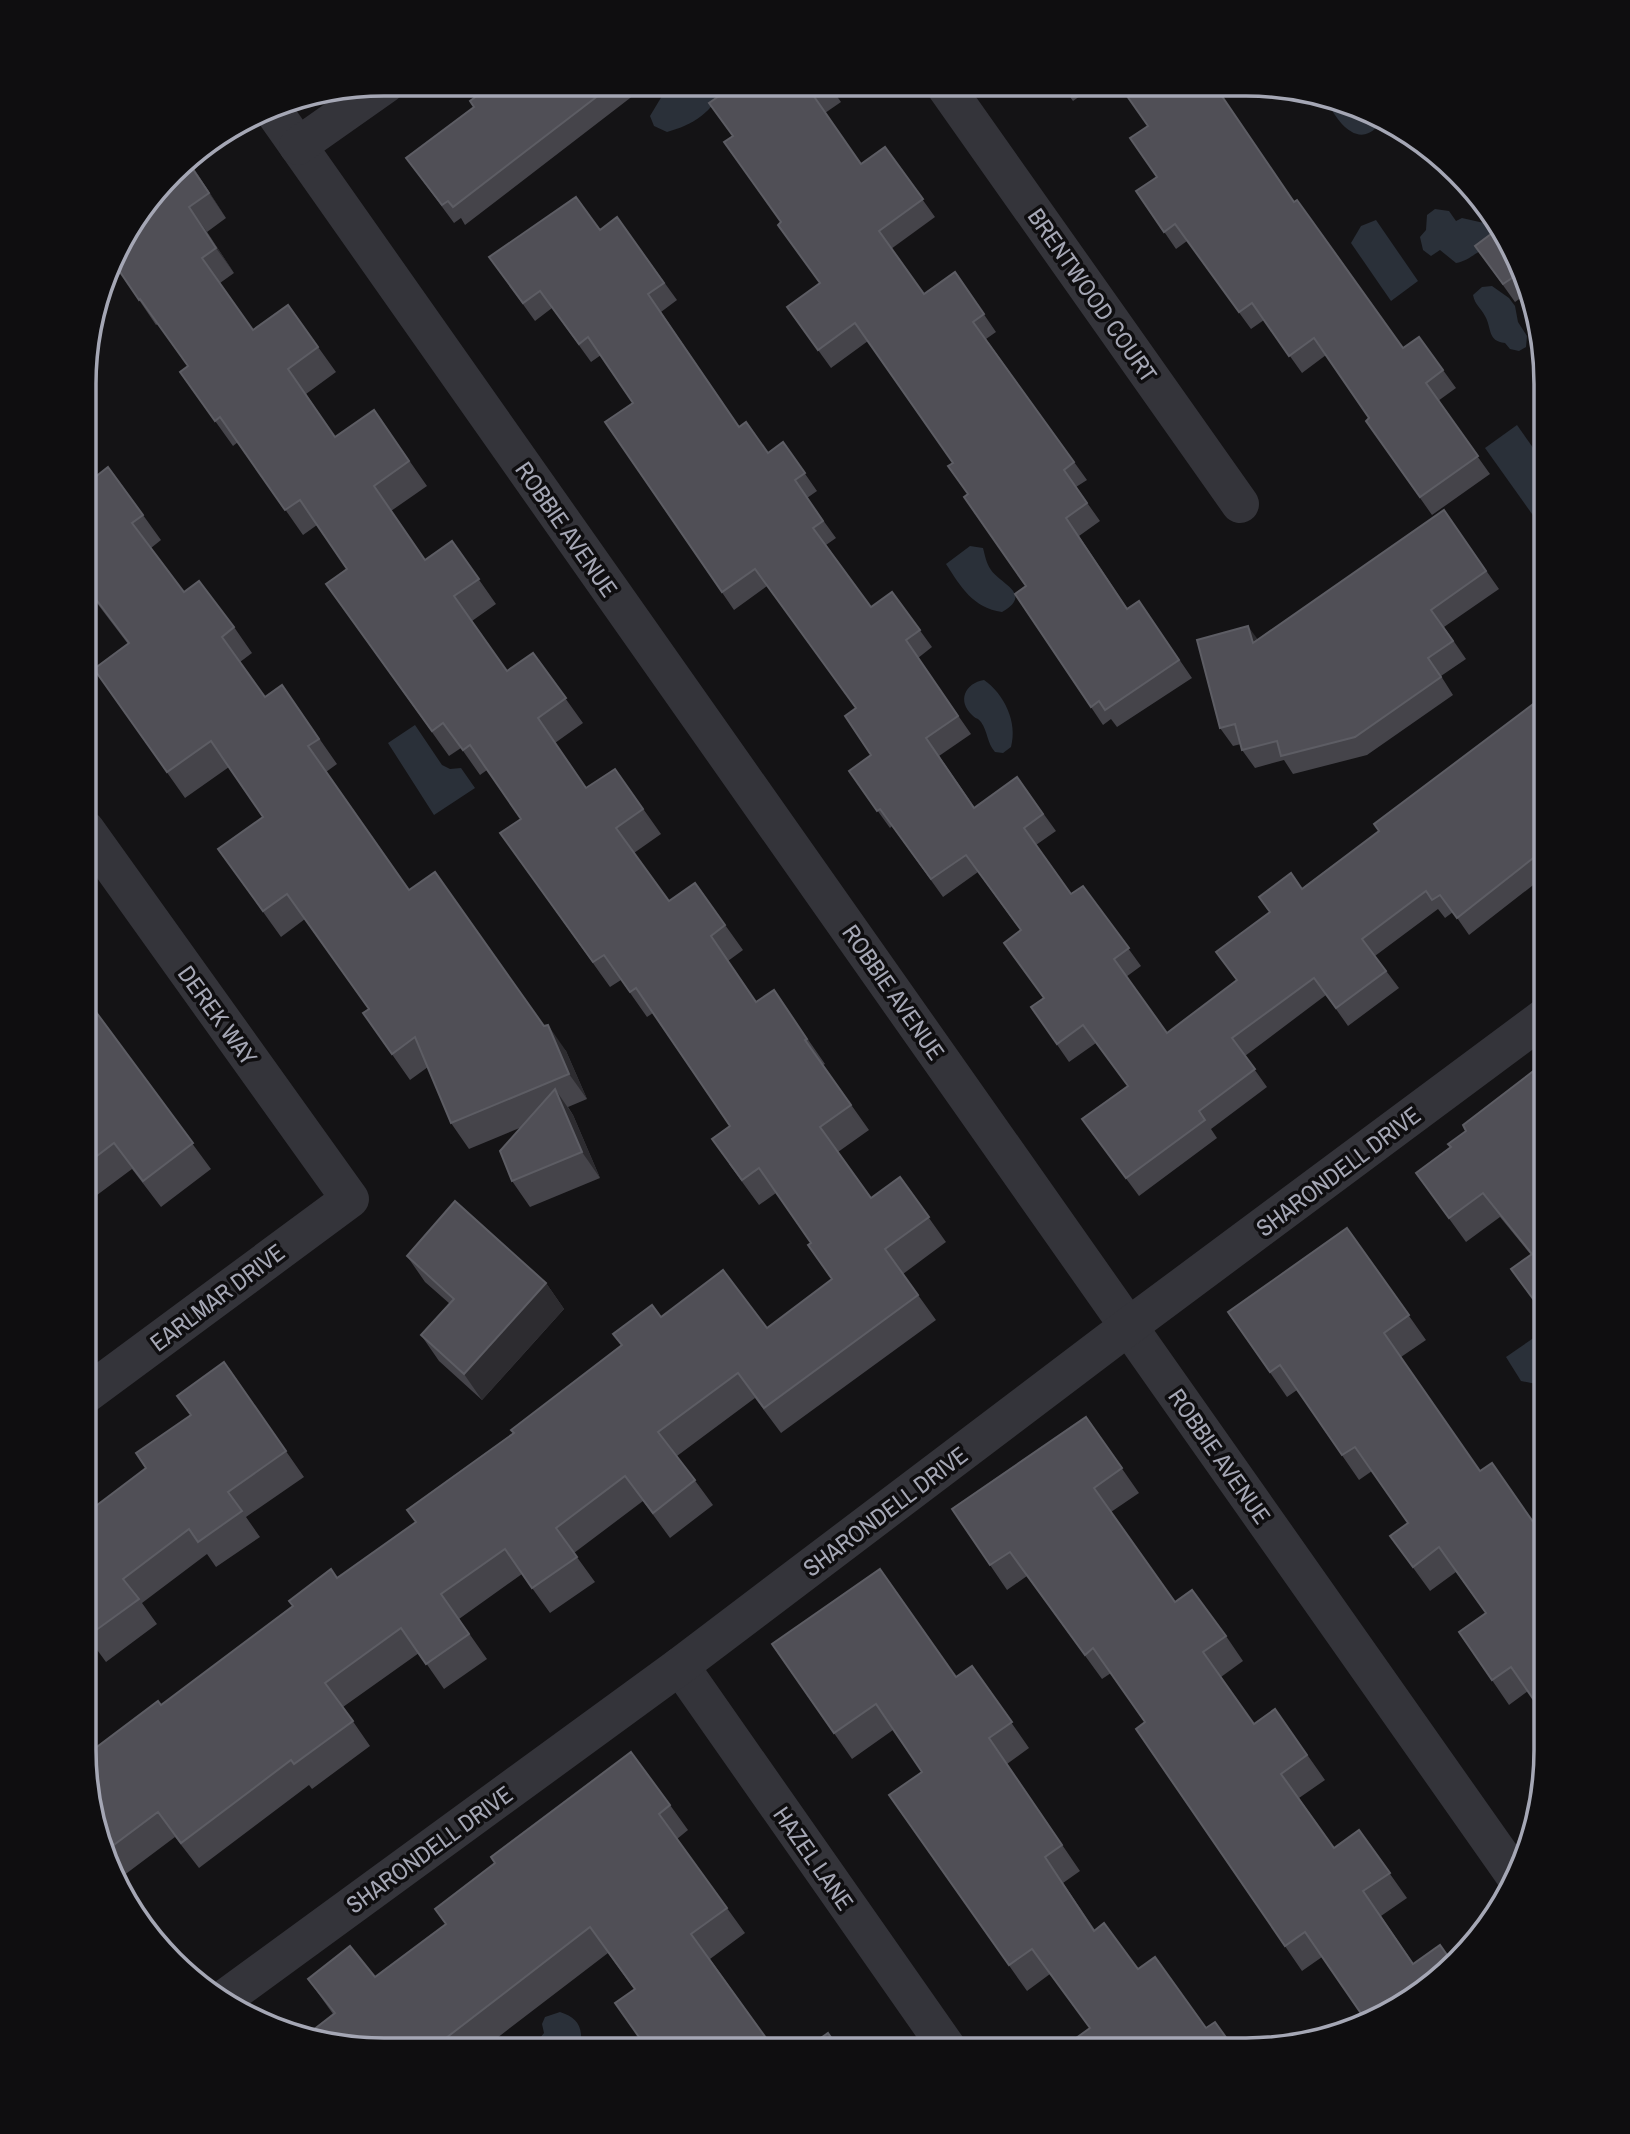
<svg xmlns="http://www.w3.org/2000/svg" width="1630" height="2134" viewBox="0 0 1630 2134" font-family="'Archivo Narrow',sans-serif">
<rect width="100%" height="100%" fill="#141315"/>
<g fill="#2a3039">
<path d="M677 85H722C715 112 692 125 667 132L654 126 650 116 662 96Z"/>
<path d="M1328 103 1376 121V128C1356 147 1337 121 1328 103Z"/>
<path d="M1435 209 1449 211 1456 221 1462 218 1484 223 1492 236 1487 248C1475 252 1469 261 1456 263L1440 250 1431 256 1423 250 1420 237 1426 230 1427 215Z"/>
<path d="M1376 220 1418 281 1391 301 1351 243 1361 226Z"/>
<path d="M1492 286 1509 298 1515 306 1518 322 1527 336 1526 347 1519 351 1510 349 1505 343C1487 341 1492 328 1485 316 1481 308 1475 305 1473 295L1482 287Z"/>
<path d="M1517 425 1546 466V516L1537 521 1485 448Z"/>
<path d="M970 546 983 548C985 555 986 563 991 570 1002 585 1033 594 1002 612 973 608 961 587 946 564Z"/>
<path d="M984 680C1004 694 1018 722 1011 747L1003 753 995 752C987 743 988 732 981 722 976 716 978 721 972 715 957 701 965 683 984 680Z"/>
<path d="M415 725 442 765 450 769 461 768 475 788 434 815 388 743Z"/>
<path d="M1535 1337 1542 1340 1546 1344V1386L1521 1381 1506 1357Z"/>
<path d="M560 2012C575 2017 582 2024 581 2040L572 2048H532L544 2033 542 2024 545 2017Z"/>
</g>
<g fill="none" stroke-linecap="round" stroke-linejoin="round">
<g stroke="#34343a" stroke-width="38">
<path d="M945 86 1240 504"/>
<path d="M272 109 1515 1876"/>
<path d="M298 146 386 84"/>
<path d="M85 1395 350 1199 86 830"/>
<path d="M680 1666 948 2049"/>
<path d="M221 2001 680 1666 1129 1326 1546 1016"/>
</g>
</g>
<g fill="#45444a">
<path d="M493 84 647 85 465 225 461 218 454 223 406 158 474 107Z"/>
<path d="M735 85H829L841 102 825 113 861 164 885 147 935 217 891 249 924 294 955 272 996 332 986 339 1087 480 1076 487 1100 521 1079 536 1127 608 1139 601 1192 678 1117 727 1111 719 1103 725 1015 594 1026 586 968 494 953 463 868 341 831 368 787 307 820 283 781 222 732 136Z"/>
<path d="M1062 86H1094L1073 101Z"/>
<path d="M1148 126 1294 202 1403 348 1443 370 1456 388 1438 401 1490 474 1432 515 1366 421 1369 418 1326 355 1302 373 1264 320 1251 329 1187 241 1176 249 1136 191 1157 177Z"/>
<path d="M1437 156 1454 170 1449 174Z"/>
<path d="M187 158 226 218 207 232 234 273 220 283 253 330 288 305 336 372 306 394 335 437 374 410 427 486 391 511 425 560 452 541 496 604 472 621 507 671 533 653 583 723 555 743 586 788 615 769 661 834 634 853 669 901 695 883 743 950 728 961 756 1002 791 1015 825 1064 823 1065 869 1130 838 1152 871 1198 900 1177 946 1242 903 1274 936 1320 781 1433 755 1398 677 1456 713 1505 670 1538 643 1501 574 1553 595 1582 550 1613 522 1574 459 1619 487 1659 444 1689 419 1653 343 1707 370 1746 312 1789 309 1785 199 1868 175 1837 115 1882 85 1756 161 1705 337 1578 415 1523 514 1434 661 1317 767 1328 832 1279 811 1243 776 1193 759 1205 729 1164 730 1126 653 1013 647 1017 621 980 610 987 500 833 521 819 487 770 480 775 461 748 449 756 326 584 347 569 317 525 303 535 238 442 233 446 180 372 188 366 158 324 156 325 114 263 124 234Z"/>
<path d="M617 217 677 300 661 312 739 427 768 453 783 442 817 491 807 498 836 538 826 545 871 607 892 592 932 647 918 658 971 734 939 756 975 808 1017 777 1056 831 1036 845 1071 894 1083 886 1141 966 1126 977 1167 1033 1237 981 1216 952 1379 831 1546 703V875L1469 935 1453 912 1445 918 1438 909 1375 956 1399 988 1348 1026 1326 995 1245 1056 1267 1087 1211 1129 1217 1138 1139 1196 1082 1119 1128 1086 1096 1043 1069 1062 1031 1007 1043 998 1021 931 978 872 943 897 892 826 890 828 849 771 871 755 856 708 767 586 734 610 605 422 633 403 601 355 591 362 552 308 535 321 489 257 600 230Z"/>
<path d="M1499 228 1515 251 1525 295 1515 302 1475 246Z"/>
<path d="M86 469 94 478 143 515 161 540 151 548 184 592 234 627 252 653 240 662 265 697 282 685 337 764 326 772 409 890 544 1026 566 1051 587 1099 568 1107 573 1115 600 1178 530 1207 512 1181 522 1127 469 1149 451 1123 428 1067 410 1080 363 1013 369 1009 305 919 281 937 218 849 263 817 229 767 185 798 94 669 128 644 90 594 86 596Z"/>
<path d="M1444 510 1499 589 1444 627 1466 659 1441 676 1453 695 1367 755 1293 774 1284 760 1255 768 1242 750 1241 744 1233 746 1220 728 1258 639Z"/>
<path d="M85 995 104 1024 211 1169 161 1207 132 1169 85 1204Z"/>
<path d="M1546 1074V1317L1511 1269 1531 1255 1500 1217 1466 1242 1416 1173 1451 1148 1448 1144Z"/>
<path d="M1347 1228 1426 1340 1401 1357 1528 1691 1509 1705 1459 1632 1486 1613 1456 1572 1430 1591 1390 1536 1408 1523 1372 1471 1359 1480 1297 1390 1287 1397 1228 1312Z"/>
<path d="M407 1256 546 1283 564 1309 482 1400 439 1361 421 1335 450 1304 425 1282Z"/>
<path d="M224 1362 304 1477 246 1517 260 1537 216 1567 207 1554 142 1603 157 1624 106 1662 92 1643 84 1649V1515L146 1468 190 1415Z"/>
<path d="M1086 1417 1139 1493 1111 1512 1175 1602 1226 1636 1243 1661 1221 1677 1254 1724 1275 1709 1325 1780 1299 1798 1334 1848 1359 1830 1407 1898 1381 1916 1413 1963 1444 1975 1322 1957 1302 1971 1136 1729 1145 1722 1111 1673 1102 1679 1027 1576 1007 1590 952 1509Z"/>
<path d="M772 1644 956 1677 972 1666 1029 1748 1007 1764 1080 1871 1063 1883 1095 1930 1206 2028 1235 2050 1090 2028 1050 1974 1027 1991 889 1795 922 1772 893 1730 852 1759Z"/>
<path d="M670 1805 688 1830 677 1839 745 1933 710 1959 774 2049 647 2048 615 2003 634 1989 608 1953 484 2048 345 2047 333 2014 308 1979 375 1977Z"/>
<path d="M117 1886 137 1915H136Z"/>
</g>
<g fill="#2d2c30">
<path d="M187 158 226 218 186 159Z"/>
<path d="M189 207 207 232 234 273 216 248Z"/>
<path d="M1248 626 1261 644 1253 643Z"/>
<path d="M548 1025 566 1051 587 1099 569 1074Z"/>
<path d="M555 1089 573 1115 600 1178 582 1152Z"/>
<path d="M546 1283 564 1309 482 1400 464 1374Z"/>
</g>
<g fill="#504f56" stroke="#5d5d64" stroke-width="2">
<path d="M493 84 612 85 453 207 448 201 442 205 406 158 474 107 470 101Z"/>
<path d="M735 85H827L813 95 861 164 885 147 923 199 879 231 924 294 955 272 984 314 973 322 1074 462 1064 470 1087 503 1066 518 1127 609 1139 601 1179 660 1105 710 1099 701 1091 707 1015 594 1026 586 964 497 968 494 948 466 953 463 855 323 818 350 787 307 820 283 778 225 781 222 724 142 733 136 709 103Z"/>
<path d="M1120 86H1215L1294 202 1297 200 1310 218 1403 348 1419 337 1443 370 1426 383 1478 456 1420 497 1366 421 1369 418 1314 338 1289 356 1252 303 1239 312 1175 224 1164 232 1136 191 1157 177 1130 138 1148 126Z"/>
<path d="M186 159 209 193 189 207 216 248 202 258 253 330 288 305 318 347 288 369 335 437 374 410 409 461 374 486 425 560 452 541 479 579 454 596 507 671 533 653 566 698 538 718 586 788 615 769 643 809 616 828 669 901 695 883 725 925 711 936 756 1002 774 990 807 1039 805 1040 851 1105 820 1127 871 1198 900 1177 929 1217 885 1249 918 1295 764 1408 738 1373 658 1432 695 1480 653 1513 625 1476 556 1528 577 1557 532 1588 505 1549 441 1594 469 1634 426 1664 401 1628 325 1683 353 1721 294 1764 291 1760 181 1843 158 1812 107 1850 85 1756 158 1701 161 1705 293 1606 289 1601 331 1569 337 1578 416 1522 407 1510 514 1433 511 1430 622 1345 613 1334 652 1305 661 1317 723 1270 767 1328 832 1279 808 1245 811 1243 759 1168 742 1180 712 1139 730 1126 636 988 630 992 604 955 593 962 500 833 521 819 470 745 463 750 443 723 432 731 326 584 347 569 300 500 285 510 220 417 215 421 180 372 188 366 140 299 139 300 114 263 124 234Z"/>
<path d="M1466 181 1472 186 1515 251 1524 288 1515 276 1503 284 1475 246 1499 228Z"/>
<path d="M576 197 600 230 617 217 664 283 648 294 739 427 746 422 768 453 783 442 805 473 795 480 823 521 813 528 871 607 892 592 920 630 906 640 958 716 926 738 974 808 1017 777 1043 814 1024 828 1071 894 1083 886 1129 948 1114 959 1167 1033 1237 980 1216 952 1270 912 1259 897 1291 873 1302 889 1379 831 1374 824 1536 702 1540 707 1546 703V848L1457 918 1440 895 1432 900 1426 891 1362 939 1386 971 1336 1008 1314 978 1232 1038 1255 1069 1199 1111 1205 1120 1126 1178 1082 1119 1128 1086 1083 1025 1057 1044 1031 1007 1044 998 1004 943 1021 930 966 855 931 879 880 809 877 811 849 771 871 755 845 716 856 708 755 569 722 592 605 422 633 403 588 337 579 344 540 291 523 303 489 257Z"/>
<path d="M108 467 143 515 132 523 184 592 199 581 234 627 222 637 265 697 282 685 319 739 308 746 409 890 435 872 544 1026 548 1025 569 1074 451 1123 415 1037 392 1054 363 1013 369 1009 287 894 263 911 218 849 263 817 211 741 167 772 94 669 129 643 86 586V469L94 478Z"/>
<path d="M1444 510 1486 571 1431 610 1453 641 1428 658 1441 677 1355 737 1281 756 1277 741 1242 750 1235 724 1220 728 1197 640 1248 626 1253 643Z"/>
<path d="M85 997 96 1012 193 1143 143 1181 114 1143 85 1165Z"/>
<path d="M1540 1066 1546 1074V1149L1541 1152 1546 1158V1303L1539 1307 1511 1269 1532 1254 1483 1193 1449 1218 1416 1173 1451 1147 1448 1144 1466 1131 1463 1125Z"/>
<path d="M555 1089 582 1152 512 1181 500 1151Z"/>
<path d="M455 1201 546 1283 464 1374 421 1335 454 1299 407 1256Z"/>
<path d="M1347 1228 1409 1315 1384 1333 1480 1471 1492 1463 1545 1539V1716L1511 1667 1492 1680 1459 1632 1486 1613 1439 1547 1413 1567 1390 1536 1408 1523 1355 1447 1342 1455 1280 1365 1270 1372 1228 1312Z"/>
<path d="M224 1362 286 1451 228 1492 242 1511 198 1542 189 1529 123 1579 139 1599 88 1636 84 1631V1515L146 1468 136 1453 191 1415 177 1396Z"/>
<path d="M1086 1417 1122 1468 1094 1488 1175 1602 1192 1590 1226 1636 1203 1652 1254 1724 1275 1709 1307 1755 1281 1774 1334 1848 1359 1830 1390 1873 1363 1891 1413 1964 1440 1945 1454 1965 1444 1975 1379 2019 1367 2022 1305 1932 1285 1946 1136 1729 1145 1722 1093 1648 1085 1655 1010 1552 990 1565 952 1509Z"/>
<path d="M880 1569 956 1677 972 1666 1012 1722 989 1738 1062 1845 1045 1857 1094 1931 1104 1923 1138 1969 1155 1957 1206 2028 1215 2022 1235 2050 1061 2049 1090 2028 1032 1949 1009 1965 889 1795 922 1772 876 1704 834 1733 772 1644Z"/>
<path d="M631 1752 670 1805 659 1814 727 1908 691 1934 774 2049 664 2048 657 2039 646 2047 615 2003 635 1989 590 1927 433 2048 345 2047 308 2034 335 2013 308 1979 350 1946 375 1977 446 1924 435 1909 495 1863 491 1857Z"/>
<path d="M828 2033 839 2049H805Z"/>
</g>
<g text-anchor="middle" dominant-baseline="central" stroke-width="7" stroke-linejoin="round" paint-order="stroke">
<g font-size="24" fill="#a5a7b5" stroke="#0f0e10">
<text transform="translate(1093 295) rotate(55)">BRENTWOOD COURT</text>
<text transform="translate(567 529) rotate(55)">ROBBIE AVENUE</text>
<text transform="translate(894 992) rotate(55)">ROBBIE AVENUE</text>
<text transform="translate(218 1015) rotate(54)">DEREK WAY</text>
<text transform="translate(1338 1171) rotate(-37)">SHARONDELL DRIVE</text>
<text transform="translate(217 1297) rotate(-37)">EARLMAR DRIVE</text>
<text transform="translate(1220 1456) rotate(55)">ROBBIE AVENUE</text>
<text transform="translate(885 1511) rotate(-37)">SHARONDELL DRIVE</text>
<text transform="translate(429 1849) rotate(-36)">SHARONDELL DRIVE</text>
<text transform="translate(814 1858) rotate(55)">HAZEL LANE</text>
</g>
</g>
<path d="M0 0H1630V2134H0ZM384 96H1246A288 288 0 0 1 1534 384V1750A288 288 0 0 1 1246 2038H384A288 288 0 0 1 96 1750V384A288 288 0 0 1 384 96Z" fill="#0f0e10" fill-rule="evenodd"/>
<path fill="none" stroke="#a5a7b5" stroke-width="3.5" d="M384 96H1246A288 288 0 0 1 1534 384V1750A288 288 0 0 1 1246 2038H384A288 288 0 0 1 96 1750V384A288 288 0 0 1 384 96Z"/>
</svg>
